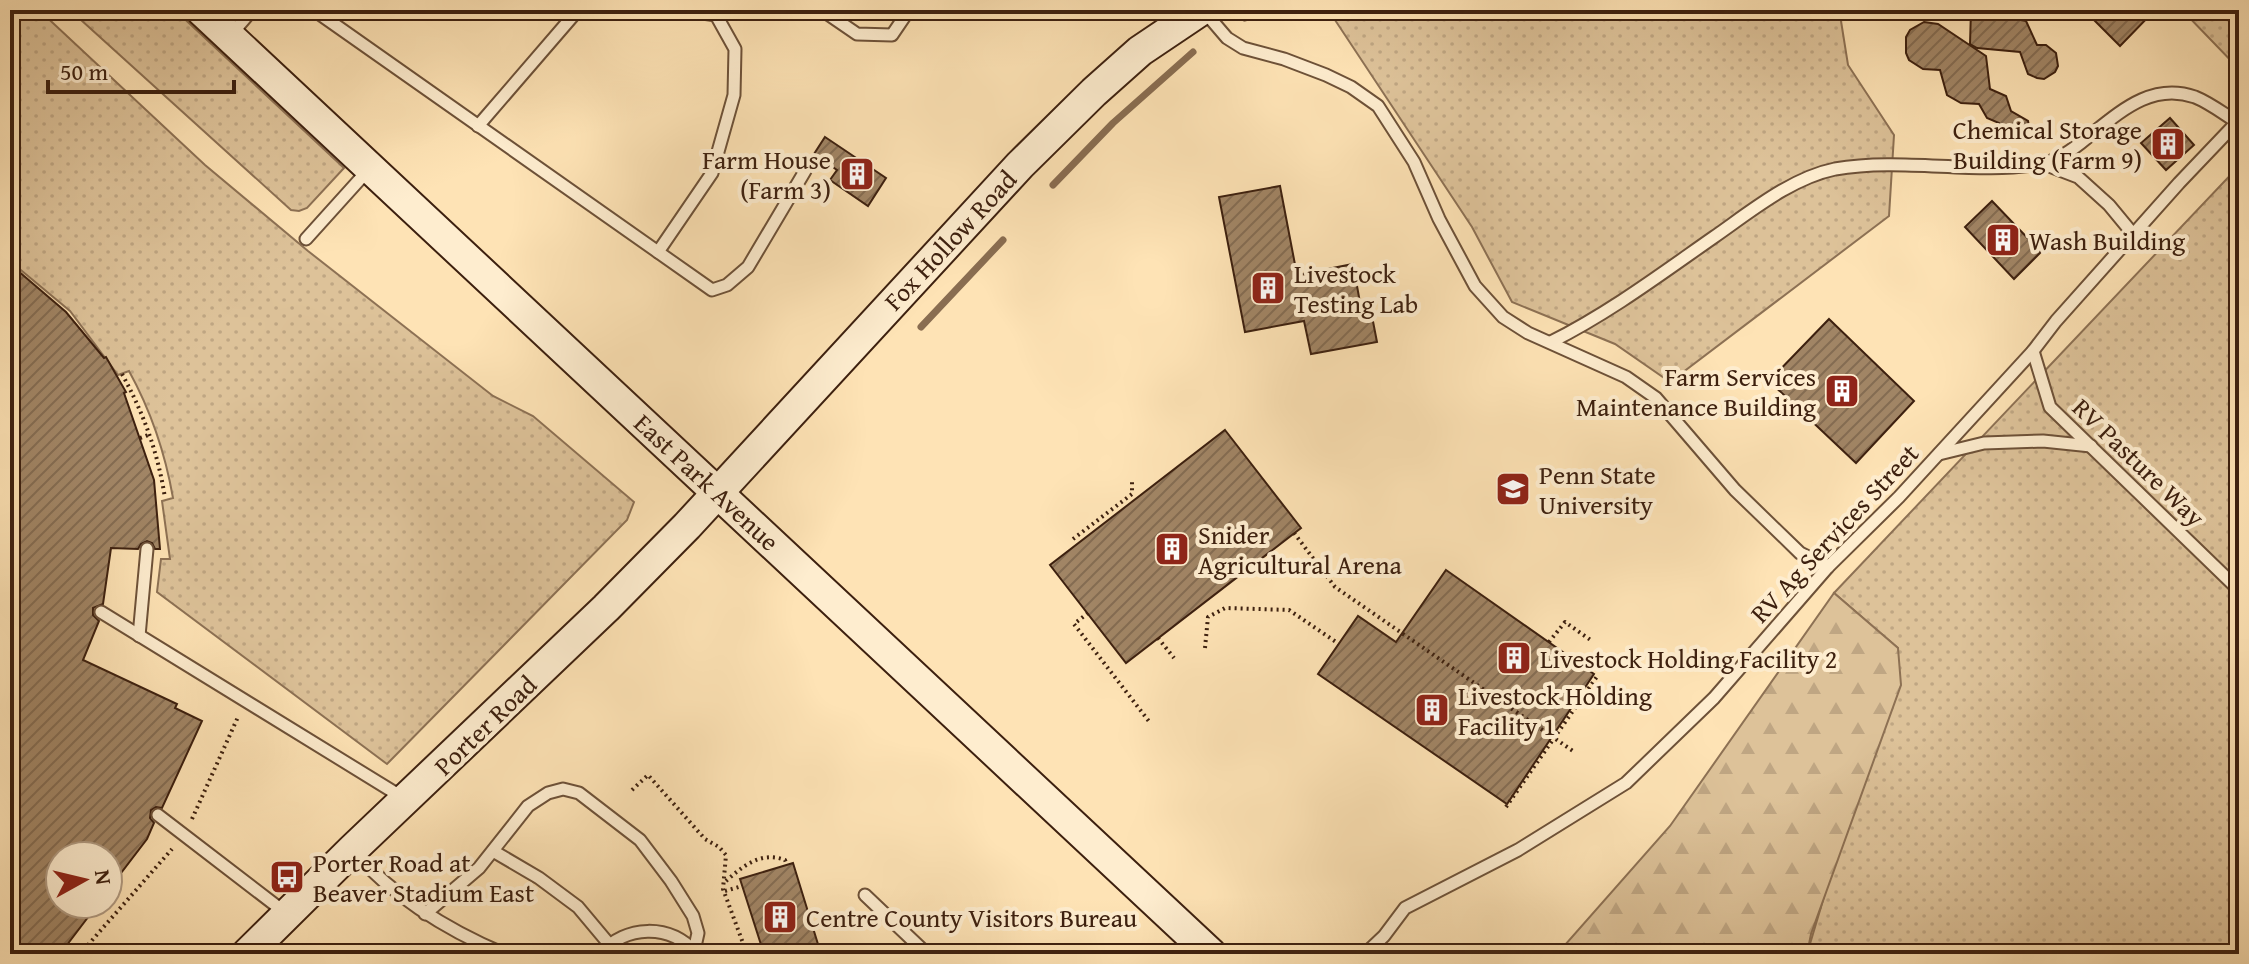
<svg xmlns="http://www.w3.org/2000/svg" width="2249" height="964" viewBox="0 0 2249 964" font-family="'Gentium Book Plus',serif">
<defs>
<pattern id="grass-dots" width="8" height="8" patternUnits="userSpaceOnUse" patternTransform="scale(2)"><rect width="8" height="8" fill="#ddc299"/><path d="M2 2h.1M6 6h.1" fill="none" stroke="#bfa683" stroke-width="1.8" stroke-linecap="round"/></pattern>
<pattern id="forest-firs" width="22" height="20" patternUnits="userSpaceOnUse" patternTransform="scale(2)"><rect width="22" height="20" fill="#ddc299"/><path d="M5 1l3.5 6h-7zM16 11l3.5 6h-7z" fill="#bfa683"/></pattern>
<pattern id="building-hatch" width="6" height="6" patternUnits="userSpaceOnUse" patternTransform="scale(2)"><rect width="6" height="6" fill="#a18565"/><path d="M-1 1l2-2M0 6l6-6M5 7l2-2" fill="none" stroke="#846c52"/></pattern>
</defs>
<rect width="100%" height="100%" fill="#fee3b5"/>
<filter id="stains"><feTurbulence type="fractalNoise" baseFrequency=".0025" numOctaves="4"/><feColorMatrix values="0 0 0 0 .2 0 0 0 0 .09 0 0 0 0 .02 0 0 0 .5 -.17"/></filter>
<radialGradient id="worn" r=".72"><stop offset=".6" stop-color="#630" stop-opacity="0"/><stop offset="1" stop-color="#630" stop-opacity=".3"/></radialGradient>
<g fill="url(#grass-dots)" stroke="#8d7154" stroke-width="2">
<path d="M10 10H39L205 165 308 251 493 396 533 416 634 502 627 520 387 764 157 592 161 559H170L162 501 173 498C165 452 151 411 129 371L118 375 70 311 10 261Z"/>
<path d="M70 10H175L344 168 307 208 299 211 291 210Z"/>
<path d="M1347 10H1852L1841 21 1848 65 1894 135 1889 216 1670 382 1615 344 1512 302 1472 227 1333 17Z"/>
<path d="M2182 10H2239V69Z"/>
<path d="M2239 166V954H1807L1898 648 1834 593Z"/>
</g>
<path fill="url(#forest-firs)" stroke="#8d7154" stroke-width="2" d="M1834 593 1898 648 1901 685 1811 934 1807 954H1557L1670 826Z"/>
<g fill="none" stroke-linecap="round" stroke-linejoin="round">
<g stroke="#896d51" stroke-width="7">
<path d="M1245 18 1263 10"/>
<path d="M1053 185 1113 123 1193 52"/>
<path d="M921 327 1003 240"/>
</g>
</g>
<g fill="url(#building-hatch)" stroke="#3d200f" stroke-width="2">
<path d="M1971 10H2005L2004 17 2026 21 2037 45H2046L2056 53 2058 66 2055 72 2044 79 2037 78 2028 74 2020 52 1977 48 1970 44Z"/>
<path d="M2084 10H2155L2120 46Z"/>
<path d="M1924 22 1938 24 1986 56 1990 89 2006 96 2011 111 2028 121 2030 131 2024 140 2013 142 2008 140 1999 123 1987 118 1979 104 1961 103 1947 95 1940 70 1923 69 1909 60 1906 53V37L1910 30Z"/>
<path d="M2170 118 2194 145 2166 170 2141 143Z"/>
<path d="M825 137 886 178 868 206 830 180 837 170 814 154Z"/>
<path d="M1280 186 1297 275 1353 264 1361 308 1370 306 1377 342 1311 354 1304 321 1245 332 1219 197Z"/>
<path d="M1992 201 2041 252 2014 279 1965 227Z"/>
<path d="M10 264 66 312 104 358 106 357 126 392 124 393 154 480 160 549H155L152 543 147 541 141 544 138 549 111 548 103 604 93 608V615L99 621 83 660 177 704 175 708 202 721 162 808 156 807 151 810 150 818 154 823 147 839 108 890V856H60V904H98L60 954H10Z"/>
<path d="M1829 319 1914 401 1856 463 1769 381Z"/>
<path d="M1225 430 1301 528 1126 663 1050 565Z"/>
<path d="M1446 570 1594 674 1507 804 1318 674 1358 616 1396 642Z"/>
<path d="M793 863 821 954H764L740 879Z"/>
</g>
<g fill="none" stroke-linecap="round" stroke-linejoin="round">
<g stroke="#6d5138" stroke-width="15">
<g id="lane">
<path d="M314 10 712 290 727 285 748 267 805 171"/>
<path d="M822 10 857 34 892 35 909 10"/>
<path d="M1203 10 1227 38 1243 48 1284 59 1326 75 1351 87 1378 106 1414 162 1439 219 1475 286 1503 317 1528 333 1626 377 1656 398 1735 490 1800 553 1828 567"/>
<path d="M230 36 252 10"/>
<path d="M478 126 578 10"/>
<path d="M2044 164 2078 177 2109 205 2133 234"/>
<path d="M306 239 370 168"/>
<path d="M658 252 712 173 734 95 735 49 716 15 683 10"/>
<path d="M1551 342C1609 313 1661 274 1714 237 1750 212 1791 178 1835 169 1903 157 1974 175 2041 164 2058 161 2075 148 2088 137 2121 111 2152 82 2195 97 2210 103 2224 114 2237 122"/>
<path d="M2033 351 2050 407 2239 590"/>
<path d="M1939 454 1984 443 2043 441 2091 446"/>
<path d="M101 612 405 799"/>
<path d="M139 636 147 549"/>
<path d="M158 815 287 914"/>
<path d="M493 851 539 878 578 907 609 944"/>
<path d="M354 852C396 899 447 930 504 954"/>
<path d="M865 895 927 954"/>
<path d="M425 914 479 868 528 806 548 793 563 789 579 793 640 840 671 881 693 916 698 933 694 951"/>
<path d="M600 954C626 925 669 923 696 953"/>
<path d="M1365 954 1384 936 1405 908 1518 850 1626 783 1714 698 1828 567 1899 497 2033 351 2056 321 2179 183 2239 120"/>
</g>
</g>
<g stroke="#3d200f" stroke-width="34">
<g id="secondary">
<path d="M201 10 1211 954"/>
<path d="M247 954 352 850 606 608 687 526 1020 165 1094 92 1140 51 1201 10"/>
</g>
</g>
<g stroke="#3d200f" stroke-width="4" stroke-dasharray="2 4" stroke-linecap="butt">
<path d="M122 374C144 414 158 453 165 498"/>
<path d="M140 438 151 434"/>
<path d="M1294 533 1335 587 1573 751"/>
<path d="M1073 539 1132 494V482"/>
<path d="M1088 613 1074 624 1151 724"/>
<path d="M1158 638 1174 658"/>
<path d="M1549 642 1565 622 1592 641"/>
<path d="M1205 648 1208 617 1225 608 1289 610 1339 644"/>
<path d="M632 790 648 775 705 839 719 847 726 855 723 889 747 954"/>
<path d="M1506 807 1598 675"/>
<path d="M192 819 238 717"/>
<path d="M726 881C743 866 761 851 785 860L787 865"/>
<path d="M349 890H356L371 896"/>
<path d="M725 891 742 886"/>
<path d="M377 945 382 954"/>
<path d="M80 954 172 849"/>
</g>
<use href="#lane" stroke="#feedcf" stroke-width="11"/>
<use href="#secondary" stroke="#feedcf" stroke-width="30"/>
</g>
<defs>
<g id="building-square" transform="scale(1.8)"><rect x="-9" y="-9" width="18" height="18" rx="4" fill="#8f2418" stroke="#feedcf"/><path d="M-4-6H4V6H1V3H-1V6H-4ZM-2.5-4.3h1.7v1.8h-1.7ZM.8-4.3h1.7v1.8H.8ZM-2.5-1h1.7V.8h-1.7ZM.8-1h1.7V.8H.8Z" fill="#fff"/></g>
<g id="university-square" transform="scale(1.8)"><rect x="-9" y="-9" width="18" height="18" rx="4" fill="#8f2418" stroke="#feedcf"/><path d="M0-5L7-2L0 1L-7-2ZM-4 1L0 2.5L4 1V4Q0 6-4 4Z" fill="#fff"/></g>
<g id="bus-square" transform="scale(1.8)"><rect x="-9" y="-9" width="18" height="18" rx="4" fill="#8f2418" stroke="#feedcf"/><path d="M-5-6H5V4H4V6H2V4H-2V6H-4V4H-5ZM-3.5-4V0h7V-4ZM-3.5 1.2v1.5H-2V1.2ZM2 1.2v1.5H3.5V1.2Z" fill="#fff"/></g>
</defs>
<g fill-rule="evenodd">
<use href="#building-square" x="2168" y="144"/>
<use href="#building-square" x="857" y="174"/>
<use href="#building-square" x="2003" y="240"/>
<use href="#building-square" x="1268" y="288"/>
<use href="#building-square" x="1842" y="391"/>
<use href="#university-square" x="1513" y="489"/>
<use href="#building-square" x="1172" y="549"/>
<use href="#building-square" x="1514" y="658"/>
<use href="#building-square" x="1432" y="710"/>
<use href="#bus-square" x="287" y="877"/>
<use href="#building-square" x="780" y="917"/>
</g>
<g text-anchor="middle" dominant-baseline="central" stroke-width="8" stroke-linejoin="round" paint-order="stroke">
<g font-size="26" fill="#3d200f" stroke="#feedcf" text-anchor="start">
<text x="2142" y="129" text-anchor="end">Chemical Storage<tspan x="2142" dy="30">Building (Farm 9)</tspan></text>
<text x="831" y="159" text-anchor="end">Farm House<tspan x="831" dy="30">(Farm 3)</tspan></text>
<text x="2029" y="240">Wash Building</text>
<text x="1294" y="273">Livestock<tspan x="1294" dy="30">Testing Lab</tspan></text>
<text x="1816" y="376" text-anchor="end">Farm Services<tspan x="1816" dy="30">Maintenance Building</tspan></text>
<text x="1539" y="474">Penn State<tspan x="1539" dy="30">University</tspan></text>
<text x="1198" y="534">Snider<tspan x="1198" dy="30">Agricultural Arena</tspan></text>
<text x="1540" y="658">Livestock Holding Facility 2</text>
<text x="1458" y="695">Livestock Holding<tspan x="1458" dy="30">Facility 1</tspan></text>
<text x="313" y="862">Porter Road at<tspan x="313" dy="30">Beaver Stadium East</tspan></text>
<text x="806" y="917">Centre County Visitors Bureau</text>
</g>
<g font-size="26" fill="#3d200f" stroke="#feedcf">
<text transform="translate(950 240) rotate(-47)">Fox Hollow Road</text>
<text transform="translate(2139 462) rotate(44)">RV Pasture Way</text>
<text transform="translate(707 482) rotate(43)">East Park Avenue</text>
<text transform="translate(1834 533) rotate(-47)">RV Ag Services Street</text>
<text transform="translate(485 725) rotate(-44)">Porter Road</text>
</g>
</g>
<rect width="2249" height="964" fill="none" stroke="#fee3b5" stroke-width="40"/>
<rect x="12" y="12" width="2225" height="940" fill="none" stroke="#3d200f" stroke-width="4"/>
<rect x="20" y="20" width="2209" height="924" fill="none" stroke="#3d200f" stroke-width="2"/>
<g transform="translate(84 880) rotate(82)"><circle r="38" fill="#feedcf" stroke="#b19b82" stroke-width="2"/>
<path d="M0-6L14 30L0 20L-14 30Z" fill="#8f2418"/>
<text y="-12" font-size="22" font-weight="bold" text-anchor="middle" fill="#3d200f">N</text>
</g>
<path d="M48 80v12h186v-12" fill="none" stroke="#3d200f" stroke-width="4"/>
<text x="60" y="80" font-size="24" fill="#3d200f" stroke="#feedcf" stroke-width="6" paint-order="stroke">50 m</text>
<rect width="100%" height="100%" filter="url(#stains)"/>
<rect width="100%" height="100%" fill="url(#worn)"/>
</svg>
